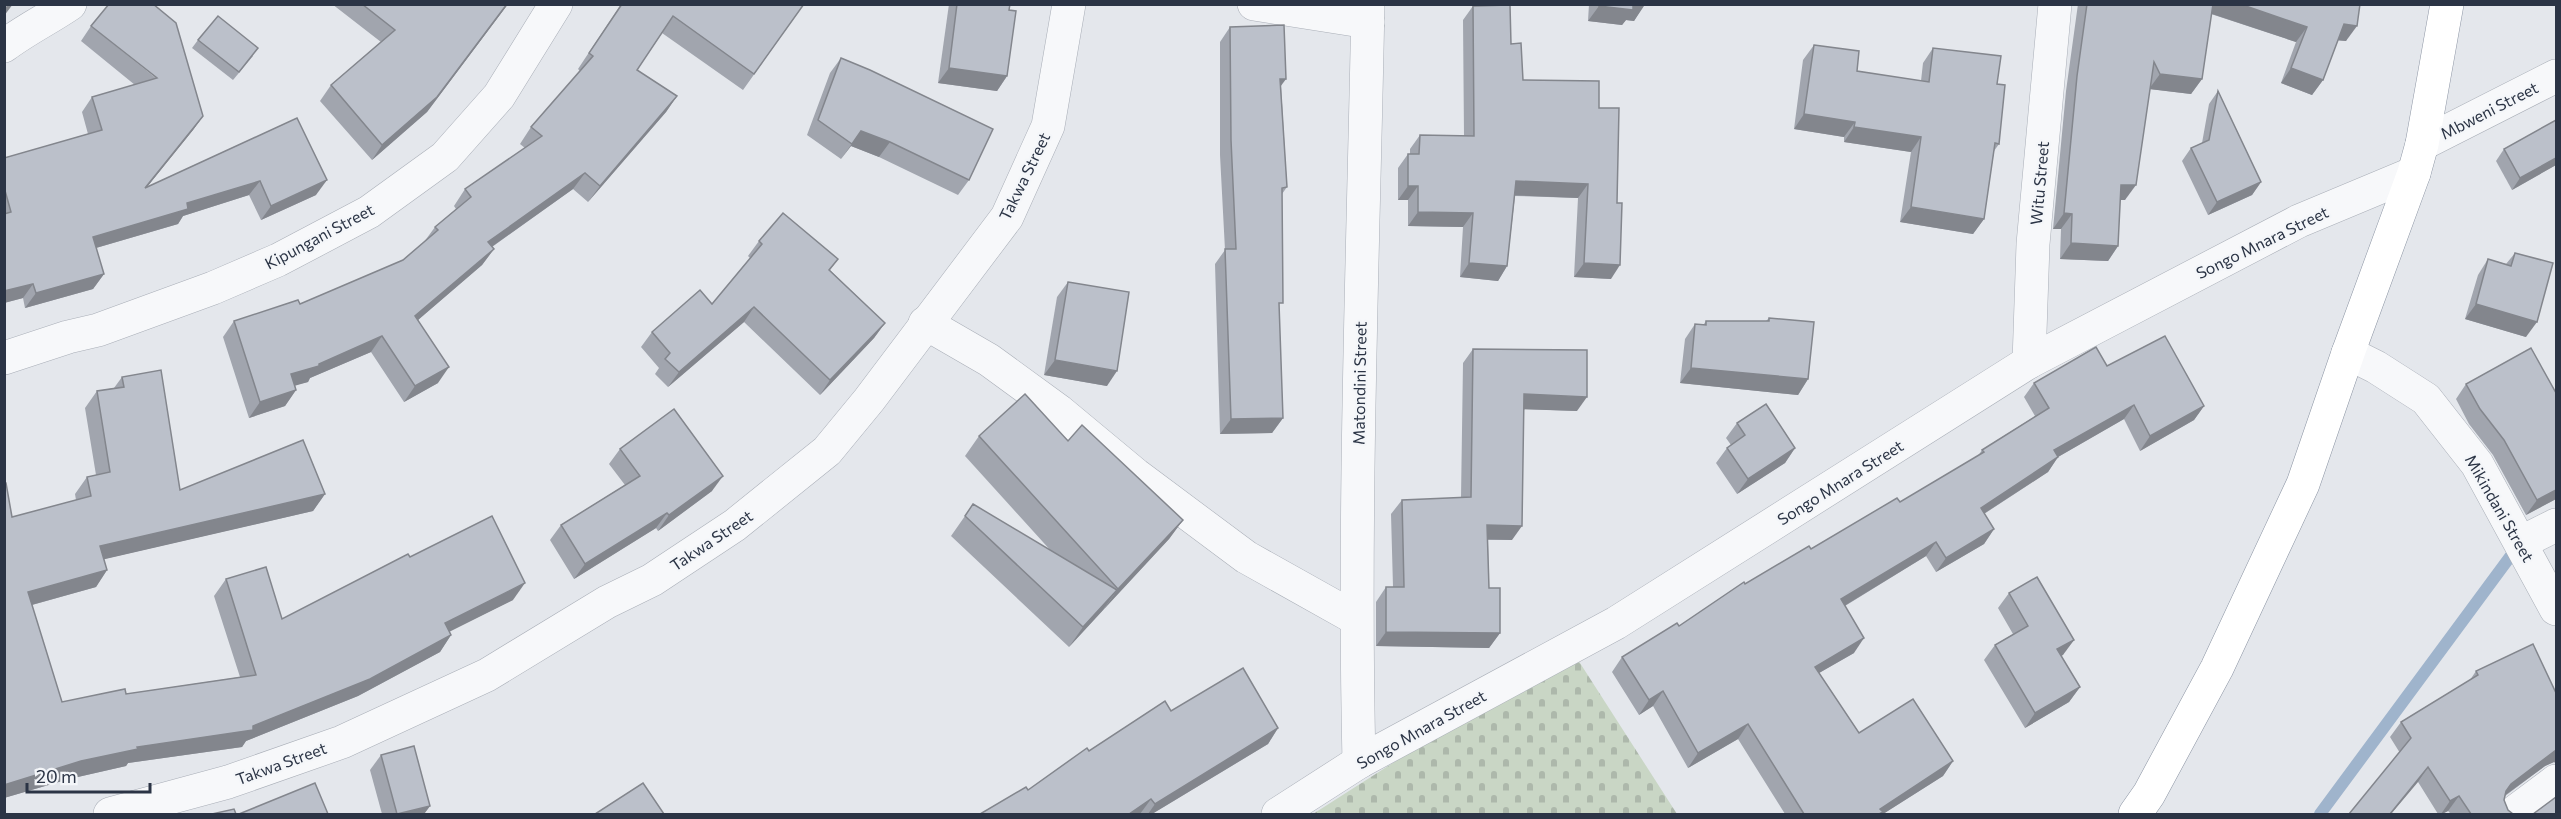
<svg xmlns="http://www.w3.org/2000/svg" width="2561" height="819" viewBox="0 0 2561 819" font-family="Commissioner,sans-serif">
<defs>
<pattern id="cemetery-stones" width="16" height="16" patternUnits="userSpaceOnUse" patternTransform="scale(1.5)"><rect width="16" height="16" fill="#c9d6c5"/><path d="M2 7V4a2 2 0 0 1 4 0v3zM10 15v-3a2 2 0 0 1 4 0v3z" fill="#adb8ab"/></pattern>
</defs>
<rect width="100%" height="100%" fill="#e4e7ec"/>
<path fill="url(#cemetery-stones)" d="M1571 649 1677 814H1313Z"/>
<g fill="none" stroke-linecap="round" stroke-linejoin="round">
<path stroke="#9fb4cc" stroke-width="12" d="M2320 814 2518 546"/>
<g stroke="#a9aeb7" stroke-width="34">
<g id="minor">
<path d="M1254 4 1368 22"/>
<path d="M4 46C25 30 48 19 70 4"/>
<path d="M2422 144 2556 76"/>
<path d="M925 323 989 360 1059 411 1136 475 1246 557 1355 618"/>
<path d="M2348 353 2376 367 2426 399 2477 464 2556 609"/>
<path d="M4 358 68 337 98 330 213 288 278 260 369 212 445 157 499 96 556 4"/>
<path d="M2029 362 2033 244 2055 4"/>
<path d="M2522 542 2556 525"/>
<path d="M1359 762C1353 509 1363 257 1368 4"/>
<path d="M110 814 228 782 342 742 487 675 607 602 652 580 735 525 827 451 869 400 1007 217 1048 126 1069 4"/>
<path d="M1278 814 1359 762 1616 623 2029 362 2299 221 2414 173"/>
<path d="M2512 814 2556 781"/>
</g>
</g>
<g stroke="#8b94a3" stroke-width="34">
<path id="highway" d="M2135 814 2149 794 2217 668 2303 484 2348 353 2414 173 2422 144 2447 4"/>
</g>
<use href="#minor" stroke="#f7f8fa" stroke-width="33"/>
<use href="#highway" stroke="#fff" stroke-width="33"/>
</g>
<g fill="#a1a5ae">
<path d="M332 4H508L427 112 372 160 320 101 331 85 381 42Z"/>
<path d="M621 4H804L743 90 662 33 637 70 677 96 666 112 588 202 573 189 492 247 494 249 482 265 418 320 438 383 404 402 371 352 310 378 308 382 295 385 296 390 285 406 249 418 223 337 234 321 300 304 403 260 424 242 435 227 456 209 454 206 465 189 525 148 520 144 531 127 580 71 578 69Z"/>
<path d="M949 4H1010L1007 76 997 91 938 83Z"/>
<path d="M1589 4H1644L1634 21 1626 20 1622 25 1588 21Z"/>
<path d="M2078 4H2360L2346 41 2338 40 2323 80 2312 95 2281 83 2296 42 2211 14 2202 79 2191 94 2150 89 2125 200H2120L2118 246 2108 261 2060 259 2061 229H2053L2066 91Z"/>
<path d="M1473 6 1511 44 1523 80 1599 108 1611 279 1574 277 1578 198 1515 196 1507 266 1498 281 1460 277 1463 227 1408 226V200H1398V168L1408 154H1410V149L1420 135 1464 136 1463 20Z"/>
<path d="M91 26 203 116 193 130 147 187 297 118 316 195 261 220 249 195 183 216 178 224 96 248 104 274 93 289 25 308 23 298 4 303V158L88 134 82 112 92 97 135 85 81 41Z"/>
<path d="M1230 27 1281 86 1287 187 1282 194 1279 308 1283 418 1272 433 1220 434 1215 264 1225 250 1220 155V42Z"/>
<path d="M198 40 253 56 233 80 192 48Z"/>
<path d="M1814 45 1857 71 1921 81 1923 63 1933 48 1997 84 1999 144 1994 151 1984 219 1973 234 1900 222 1911 152 1844 142V137L1794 129 1803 60Z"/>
<path d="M841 58 969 180 958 195 879 157 851 146 841 159 807 135 830 73Z"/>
<path d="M2218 91 2261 182 2252 195 2208 215 2182 161 2191 148 2202 143 2209 104Z"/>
<path d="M2504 149 2556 165 2512 190 2496 161Z"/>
<path d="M759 241 838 259 830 270 885 323 874 338 820 395 744 322 668 387 655 374 659 368 641 347 652 332 712 304 750 258 748 256Z"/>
<path d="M2515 253 2526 337 2465 319 2478 275 2488 259 2506 264Z"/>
<path d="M1068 282 1107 386 1044 375 1057 297Z"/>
<path d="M1769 318 1808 379 1798 395 1680 383 1685 339 1695 324H1704L1706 321H1766Z"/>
<path d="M1473 349 1577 411 1524 409 1512 540H1488L1489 588 1500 633 1489 648 1376 646V602L1386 587H1393L1391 514 1402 500 1461 498 1463 363Z"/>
<path d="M2107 366 2204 406 2194 420 2140 451 2124 419 2058 457 2048 472 1984 514 1994 529 1984 544 1936 572 1926 556 1845 606 1854 653 1819 673 1859 733 1953 761 1943 776 1883 814H1785L1738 739 1688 768 1653 706 1639 715 1612 672 1622 657 1679 626 1745 584 1900 502 1978 456 1982 450 2035 416 2024 397 2034 383Z"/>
<path d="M122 377 180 490 325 494 313 511 104 559 107 570 96 587 32 605 62 702 126 694 240 677 214 596 226 579 282 619 410 557 513 600 449 631 451 635 440 652 358 696 246 741 242 747 128 763 126 766 69 779 4 798V483L12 517 76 500 75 494 87 477 96 475 85 408 97 391 114 388Z"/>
<path d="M2466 384 2556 393V499L2526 515 2493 455 2469 424 2456 399Z"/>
<path d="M1737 423 1795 448 1785 463 1737 494 1716 463 1727 448 1731 445 1726 438Z"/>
<path d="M979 436 1068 441 1183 520 1169 539 1069 647 951 536 965 516 1052 552 965 456Z"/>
<path d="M620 449 712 491 658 531 656 528 574 579 550 540 561 525 625 485 609 464Z"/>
<path d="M2009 593 2074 640 2061 656 2080 687 2069 702 2025 728 1984 660 1995 645 2013 634 1998 608Z"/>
<path d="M2476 671 2556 693V763L2554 762 2545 766 2505 796 2504 800 2508 810 2513 814H2451L2448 811 2442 814H2438L2390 737 2401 722 2470 680Z"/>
<path d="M1171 711 1278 728 1268 744 1152 814H1141L1089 751Z"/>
<path d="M381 755 430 806 424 814H382L370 770Z"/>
</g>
<g fill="#83868d">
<path d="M11 4H13L4 16V9Z"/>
<path d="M507 4H508L427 112 372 160 382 145Z"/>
<path d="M1410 4H1445L1444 6H1409Z"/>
<path d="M1633 4 1644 6 1634 21 1626 20 1622 25 1588 21 1599 6Z"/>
<path d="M2208 4H2240L2307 27 2296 42 2203 11Z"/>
<path d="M2344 24 2357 26 2346 41 2333 40Z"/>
<path d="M949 68 1007 76 997 91 938 83Z"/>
<path d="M2291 68 2323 80 2312 95 2281 83Z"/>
<path d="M2160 74 2202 79 2191 94 2149 89Z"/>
<path d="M1280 79H1286L1275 94Z"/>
<path d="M677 96 666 112 588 202 600 186Z"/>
<path d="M1804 114 1855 122 1844 137 1794 129Z"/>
<path d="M203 116 193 130 134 203 145 188Z"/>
<path d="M1854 127 1921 137 1911 152 1844 142Z"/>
<path d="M861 131 890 142 879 157 851 146 841 159Z"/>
<path d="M2556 158V165L2512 190 2520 178Z"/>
<path d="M585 173 573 189 476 258 488 242Z"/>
<path d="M327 180 316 195 261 220 271 206Z"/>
<path d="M260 181 249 195 183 216 178 224 82 252 93 237 187 203Z"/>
<path d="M1516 181 1588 184 1578 198 1506 195Z"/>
<path d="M2261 182 2252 195 2208 215 2217 202Z"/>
<path d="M2121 185H2136L2125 200H2110Z"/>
<path d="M1408 186H1418L1408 200H1398Z"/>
<path d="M1911 207 1984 219 1973 234 1900 222Z"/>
<path d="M1418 212 1473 213 1463 227 1408 226Z"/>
<path d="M2064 213 2072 214 2061 229H2053Z"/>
<path d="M2071 243 2118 246 2108 261 2060 259Z"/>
<path d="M494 249 482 265 404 332 415 316Z"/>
<path d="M1469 263 1507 266 1498 281 1460 277Z"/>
<path d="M1584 263 1620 265 1611 279 1574 277Z"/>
<path d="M104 274 93 289 25 308 36 293Z"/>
<path d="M33 284 23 298 4 303V291Z"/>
<path d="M2476 304 2537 322 2526 337 2465 319Z"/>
<path d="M754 307 744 322 668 387 679 372Z"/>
<path d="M885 323 874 338 820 395 830 380Z"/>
<path d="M382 336 371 352 310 378 308 382 280 390 291 374 319 364Z"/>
<path d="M1055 360 1117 371 1107 386 1044 375Z"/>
<path d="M449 367 438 383 404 402 415 386Z"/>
<path d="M1691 368 1808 379 1798 395 1680 383Z"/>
<path d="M296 390 285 406 249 418 260 402Z"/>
<path d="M1524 394 1587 397 1577 411 1514 409Z"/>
<path d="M2134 405 2124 419 2044 465 2054 450Z"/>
<path d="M2204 406 2194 420 2140 451 2150 436Z"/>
<path d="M1283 418 1272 433 1220 434 1231 419Z"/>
<path d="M1795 448 1785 463 1737 494 1748 479Z"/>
<path d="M2058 457 2048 472 1971 522 1981 508Z"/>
<path d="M723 476 712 491 658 531 669 515Z"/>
<path d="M2556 490V499L2526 515 2537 500Z"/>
<path d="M325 494 313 511 88 563 100 546Z"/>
<path d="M667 513 656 528 574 579 585 564Z"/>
<path d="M1183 520 1169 539 1104 609 1118 589Z"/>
<path d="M1487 525 1522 526 1512 540 1477 539Z"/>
<path d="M1994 529 1984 544 1936 572 1946 558Z"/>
<path d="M1936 542 1926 556 1831 614 1841 599Z"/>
<path d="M107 570 96 587 17 609 28 592Z"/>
<path d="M525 583 513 600 433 640 445 623Z"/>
<path d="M1117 590 1103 610 1069 647 1083 627Z"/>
<path d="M1386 632 1500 633 1489 648 1376 646Z"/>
<path d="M451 635 440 652 358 696 246 741 242 747 128 763 126 766 69 779 4 798V785L81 761 137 747 253 726Z"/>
<path d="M1864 638 1854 653 1805 681 1815 667Z"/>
<path d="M2074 640 2063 655 2047 664 2057 649Z"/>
<path d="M2080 687 2069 702 2025 728 2035 713Z"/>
<path d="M1663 691 1653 706 1639 715 1649 700Z"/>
<path d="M1748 724 1738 739 1688 768 1698 753Z"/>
<path d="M1278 728 1268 744 1152 814H1148L1155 804Z"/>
<path d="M2556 750V763L2554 762 2545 766 2500 799 2495 806 2511 784Z"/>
<path d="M1953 761 1943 776 1883 814H1876L1880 809Z"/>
<path d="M2428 767 2418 782 2391 814H2390Z"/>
<path d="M2459 796 2448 811 2442 814H2441L2450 801Z"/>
<path d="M1151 799 1140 814H1129Z"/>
<path d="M430 806 424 814H399Z"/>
</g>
<g fill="#bbc0ca" stroke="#83868d" stroke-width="1.5">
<path d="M4 4H11L4 9Z"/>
<path d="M109 4H153L176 23 203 116 145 188 297 118 327 180 271 206 260 181 187 203 188 209 93 237 104 274 36 293 33 284 4 291V214L11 212 4 187V158L102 130 92 97 157 78 91 26Z"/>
<path d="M362 4H507L437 97 382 145 331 85 395 30Z"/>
<path d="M622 4H804L754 74 673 16 637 70 677 96 600 186 585 173 488 242 494 249 415 316 449 367 415 386 382 336 319 364V366L291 374 296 390 260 402 234 321 298 300 300 304 403 260 438 230 435 227 471 197 465 189 542 136 531 127 593 56 589 53Z"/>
<path d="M957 4H1010L1009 10 1016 11 1007 76 949 68Z"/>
<path d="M1599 4H1633V10L1599 6Z"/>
<path d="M2087 4H2213L2202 79 2160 74 2154 62 2136 185H2121L2118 246 2071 243 2072 214 2064 213 2077 76Z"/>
<path d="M2240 4H2360L2357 26 2344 24 2323 80 2291 68 2307 27Z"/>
<path d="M1510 5 1511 44 1521 43 1523 80 1599 81V108H1619L1617 203H1622L1620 265 1584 263 1588 184 1516 181 1507 266 1469 263 1473 213 1418 212V186H1408V154H1419L1420 135 1474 136 1473 6Z"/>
<path d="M218 16 258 48 239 72 198 40Z"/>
<path d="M1284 25 1286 79H1280L1287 187 1282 188 1283 303H1279L1283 418 1231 419 1225 249H1236L1231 140 1230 27Z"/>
<path d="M1814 45 1859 51 1857 71 1929 82 1933 48 2001 56 1997 84 2005 85 1999 144 1995 143 1984 219 1911 207 1921 137 1854 127 1855 122 1804 114Z"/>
<path d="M841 58 870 70 993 129 969 180 890 142 861 131 852 144 818 120Z"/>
<path d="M2218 91 2261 182 2217 202 2191 148 2209 140Z"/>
<path d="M2556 120V158L2520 178 2504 149Z"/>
<path d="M783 213 838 259 829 270 885 323 830 380 754 307 679 372 665 359 670 353 652 332 700 290 712 304 762 244 759 241Z"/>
<path d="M2515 253 2553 263 2537 322 2476 304 2488 259 2511 266Z"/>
<path d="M1068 282 1129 292 1117 371 1055 360Z"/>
<path d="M1769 318 1814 322 1808 379 1691 368 1695 324 1706 325V321H1769Z"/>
<path d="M2165 336 2204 406 2150 436 2134 405 2054 450 2058 457 1981 508 1994 529 1946 558 1936 542 1841 599 1864 638 1815 667 1859 733 1913 699 1953 761 1880 809 1883 812 1879 814H1804L1748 724 1698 753 1663 691 1649 700 1622 657 1677 623 1679 626 1744 582 1745 584 1809 546 1811 549 1897 498 1900 502 1984 452 1982 450 2049 408 2034 383 2096 347 2107 366Z"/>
<path d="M2531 348 2556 393V490L2537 500 2504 440 2480 409 2466 384Z"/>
<path d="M1473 349 1587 350V397L1524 394 1522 526 1487 525 1489 588H1500V633L1386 632V587H1404L1402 500 1471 497Z"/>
<path d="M161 370 180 490 303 440 325 494 100 546 107 570 28 592 62 702 125 689 126 694 256 675 226 579 266 567 282 619 408 554 410 557 492 516 525 583 445 623 451 635 370 679 253 726V730L137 747 138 749 81 761 4 785V483H6L12 517 91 496 87 477 110 472 97 391 124 387 122 377Z"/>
<path d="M1025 394 1068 441 1082 425 1183 520 1118 589 979 436Z"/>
<path d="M1766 404 1795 448 1748 479 1727 448 1745 435 1737 423Z"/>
<path d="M674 409 723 476 669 515 667 513 585 564 561 525 640 476 620 449Z"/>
<path d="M973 504 1117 590 1083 627 965 516Z"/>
<path d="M2037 577 2074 640 2057 649 2080 687 2035 713 1995 645 2028 626 2009 593Z"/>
<path d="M2533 644 2556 693V750L2511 784 2506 791 2504 800 2508 810 2513 814H2471L2459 796 2450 801 2428 767 2390 814H2349L2411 738 2401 722 2478 675 2476 671Z"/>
<path d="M1243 668 1278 728 1155 804 1151 799 1129 814H980L1026 787 1028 790 1087 748 1089 751 1165 701 1171 711Z"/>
<path d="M414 746 430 806 397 814 381 755Z"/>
<path d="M315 783 328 814H239Z"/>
<path d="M643 783 664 814H595Z"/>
<path d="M2556 797V814H2532H2533Z"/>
<path d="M234 809 236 814H212Z"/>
</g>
<g text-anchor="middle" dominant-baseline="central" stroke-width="4.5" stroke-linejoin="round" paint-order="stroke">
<g font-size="16" fill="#2b3445" stroke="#f4f6f9">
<text transform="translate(2489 110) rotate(-27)">Mbweni Street</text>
<text transform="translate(1024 176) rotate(-64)">Takwa Street</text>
<text transform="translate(2039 183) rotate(-85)">Witu Street</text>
<text transform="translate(319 236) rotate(-28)">Kipungani Street</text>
<text transform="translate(2262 242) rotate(-26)">Songo Mnara Street</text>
<text transform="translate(1359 383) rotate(-89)">Matondini Street</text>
<text transform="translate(1840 482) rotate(-32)">Songo Mnara Street</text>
<text transform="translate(2500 508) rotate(60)">Mikindani Street</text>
<text transform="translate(711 540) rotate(-34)">Takwa Street</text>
<text transform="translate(1421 729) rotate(-29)">Songo Mnara Street</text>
<text transform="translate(281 763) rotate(-20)">Takwa Street</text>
</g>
</g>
<rect width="2561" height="819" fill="none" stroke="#2b3445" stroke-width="12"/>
<path d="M27 783v9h123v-9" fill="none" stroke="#2b3445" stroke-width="3"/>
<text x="36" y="783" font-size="18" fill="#2b3445" stroke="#f4f6f9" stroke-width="4.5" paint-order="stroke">20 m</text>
</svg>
